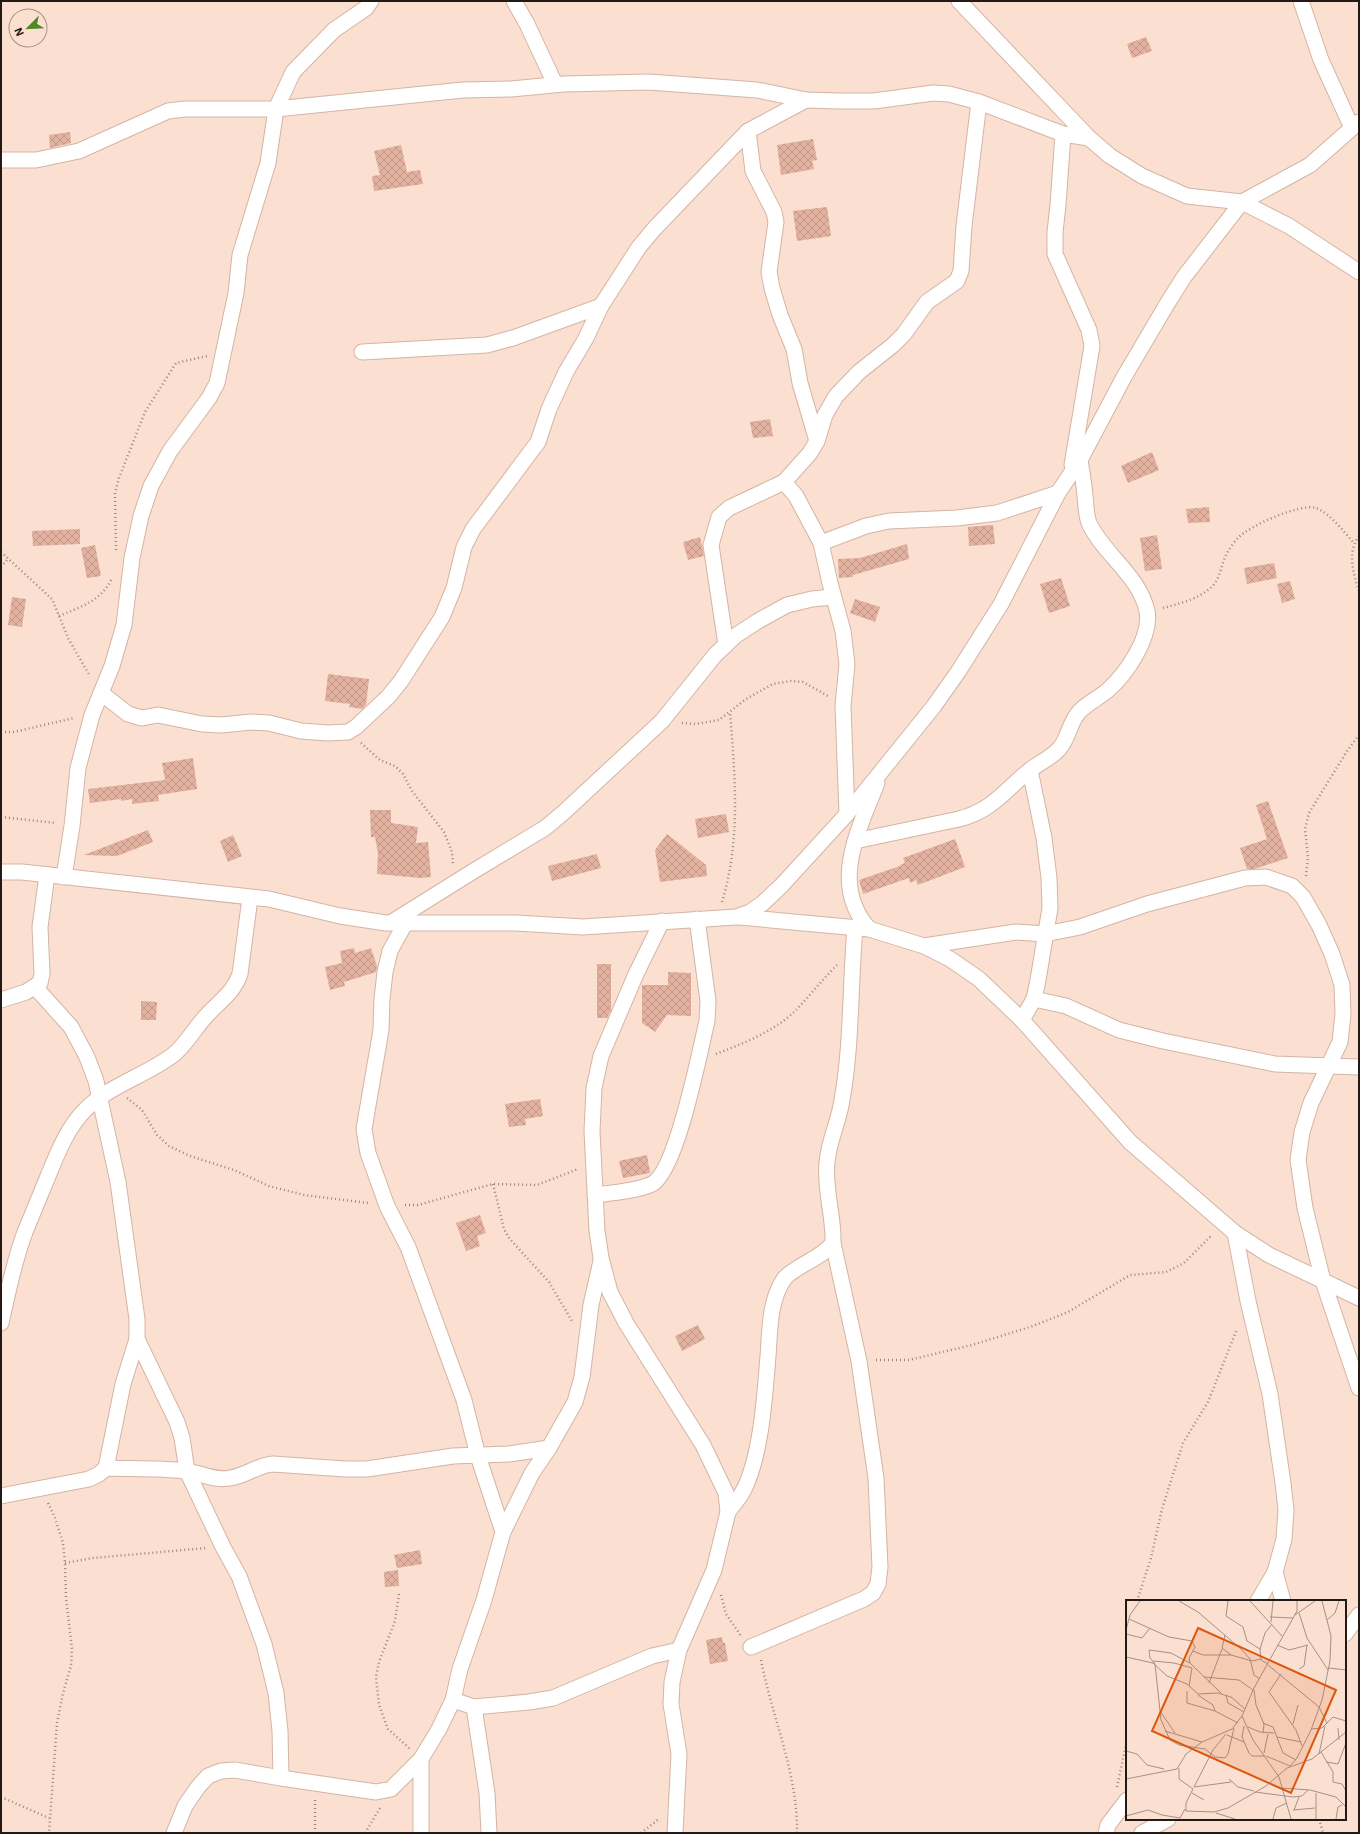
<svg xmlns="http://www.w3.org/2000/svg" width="1360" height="1834" viewBox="0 0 1360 1834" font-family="'IBM Plex Sans',sans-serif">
<defs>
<pattern id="building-cross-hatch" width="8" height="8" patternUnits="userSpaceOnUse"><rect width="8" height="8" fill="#e2b1a0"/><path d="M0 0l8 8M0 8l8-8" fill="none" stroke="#c29889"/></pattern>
</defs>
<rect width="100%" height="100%" fill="#fbe0d2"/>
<g fill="url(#building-cross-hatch)">
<path d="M1146 37 1152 51 1132 58 1127 44Z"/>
<path d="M70 132 71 143 50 148 49 135Z"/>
<path d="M813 139 817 160 812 161 814 169 781 175 777 145Z"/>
<path d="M401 145 407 172 420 170 423 184 374 191 372 176 380 175 374 151Z"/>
<path d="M827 207 831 236 797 241 793 211Z"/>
<path d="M770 419 773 436 753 438 750 422Z"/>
<path d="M1152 452 1159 470 1128 483 1121 466Z"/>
<path d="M1209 507 1210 522 1188 523 1186 509Z"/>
<path d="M993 525 995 544 969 546 968 527Z"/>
<path d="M80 529V544L33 546 32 531Z"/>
<path d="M1157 535 1162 569 1145 571 1140 538Z"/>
<path d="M700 537 704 556 688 560 683 542Z"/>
<path d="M907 544 909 559 853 575V577L839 578 838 559 860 558Z"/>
<path d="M95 545 101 576 87 578 81 548Z"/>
<path d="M1274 563 1277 578 1247 584 1244 568Z"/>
<path d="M1061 578 1070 606 1049 613 1040 584Z"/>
<path d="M1290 581 1295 599 1282 603 1277 584Z"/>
<path d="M12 597 26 599 22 627 8 625Z"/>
<path d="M855 599 880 607 875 622 850 613Z"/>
<path d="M328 674 369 679 366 705 362 709 349 707 350 704 325 701Z"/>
<path d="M193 758 197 789 158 795 159 801 132 804V799L121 801V799L90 803 88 789 165 780 162 763Z"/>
<path d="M1268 801 1288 858 1254 869H1247L1240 848 1267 839 1256 805Z"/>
<path d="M370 810H391V823L418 827 416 843 428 842 431 877 420 878 377 874 378 853 375 837H371Z"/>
<path d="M726 814 729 832 698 838 695 819Z"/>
<path d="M148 830 153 842 117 856 84 855Z"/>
<path d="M667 834 706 865 707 876 660 882 655 850Z"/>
<path d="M233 835 242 856 228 862 220 841Z"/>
<path d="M955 839 965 867 918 885 916 880 910 883 909 878 863 894 859 880 900 866V865L905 863 903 858Z"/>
<path d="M597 854 601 868 552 881 548 866Z"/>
<path d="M354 948 355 953 371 948 377 966 376 972 344 982 345 986 330 990 325 967 342 963 340 951Z"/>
<path d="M597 964H611V1010L607 1018H597Z"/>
<path d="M668 972 691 973V1016L667 1015 655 1032 642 1023V985H668Z"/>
<path d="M141 1001 157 1002 156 1020H141Z"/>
<path d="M540 1099 543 1116 525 1119 526 1125 509 1127 505 1104Z"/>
<path d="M647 1155 650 1173 623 1178 619 1161Z"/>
<path d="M480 1215 486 1233 477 1236 480 1246 466 1251 456 1223Z"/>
<path d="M698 1325 705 1339 682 1351 675 1336Z"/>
<path d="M420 1550 422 1564 397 1568 394 1555Z"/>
<path d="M398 1570 399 1586 385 1587 384 1572Z"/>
<path d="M722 1637 723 1643H725L728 1661 710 1664 706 1640Z"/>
</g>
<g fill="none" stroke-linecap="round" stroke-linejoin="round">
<g stroke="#d4b4a3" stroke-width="17">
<g id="street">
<path d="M514 1 527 24 555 84"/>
<path d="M959 1 1089 138 1110 156 1142 176 1187 196 1242 202 1289 226 1359 272"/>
<path d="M1301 1 1321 60 1352 128"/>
<path d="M748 131 753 171 774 212 776 222 769 272 772 288 780 315 794 349 800 383 817 441"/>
<path d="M1063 134 1058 205 1055 232V254L1089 330 1092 346 1072 465"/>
<path d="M1 160H36L79 151 168 111 185 109H276L463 90 511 89 564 84 649 82 757 90 806 100 839 101H874L933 93 949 94 979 102 1063 134 1089 138"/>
<path d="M362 352 487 345 513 338 601 306"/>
<path d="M784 482 796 496 821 543 830 583 843 631 847 664 843 706 847 814"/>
<path d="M821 543 866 526 889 521 957 518 997 513 1058 493"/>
<path d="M726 645 711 545 719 517 729 508 784 482 810 453 817 441 825 415 836 396 859 372 893 345 904 334 927 302 957 281 961 271 964 226 979 102"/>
<path d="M101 693 128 714 142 718 158 715 202 724 221 725 251 722 269 723 301 731 328 733 348 732 356 727 388 697 401 681 442 617 454 588 464 547 473 529 538 442 549 409 566 372 586 338 601 306 639 247 655 228 748 131 806 100"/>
<path d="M855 841 959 819C993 810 1004 791 1030 770 1039 763 1051 758 1059 749 1069 738 1069 723 1079 712 1087 703 1099 698 1108 690 1126 674 1152 637 1147 611 1139 575 1104 555 1089 523 1086 515 1086 504 1085 496 1084 484 1082 472 1080 460"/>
<path d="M1 872H22L269 899 340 916 386 923H516L583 927 736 917 750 912 763 903 782 885 847 814 934 706 958 672 1001 604 1058 493 1080 460 1124 377 1167 304 1184 277 1242 202 1310 165 1359 122"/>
<path d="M64 877 72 826 78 768 92 715 112 666 124 625 132 558 141 516 151 486 170 451 209 398 217 383 236 293 240 255 268 163 276 109 293 72 334 30 366 8 371 1"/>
<path d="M739 917 869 929 924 946 950 959 979 979 1022 1020 1130 1142 1235 1233 1269 1255 1359 1298"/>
<path d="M662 921 636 974 601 1056 594 1088 592 1131 597 1231 601 1258 610 1292 626 1323 703 1445 726 1493 728 1512 714 1570 679 1650 672 1682 671 1704 679 1754 675 1833"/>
<path d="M392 922 472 872 545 828 563 813 662 721 715 655 735 636 758 621 787 605 812 599 833 597"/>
<path d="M406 922 390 951 385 972 382 999 381 1030 364 1129 368 1153 387 1206 408 1247 464 1400 478 1456 503 1532"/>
<path d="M869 929C829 884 859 830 877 783"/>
<path d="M924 946 1016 932 1045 934 1080 927 1147 904 1245 878 1266 877 1292 886 1303 897 1319 925 1332 954 1342 985 1343 1014 1340 1042 1311 1103 1302 1132 1298 1160 1305 1208 1323 1281 1359 1388"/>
<path d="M1034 999 1066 1006 1119 1030 1163 1041 1275 1064 1359 1067"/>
<path d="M1 1000 26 992 40 983 42 974 40 927 47 875"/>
<path d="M1022 1020 1034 999 1038 980 1050 908 1049 878 1044 838 1030 770"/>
<path d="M595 1195C612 1193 637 1191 652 1184 677 1171 700 1050 707 1021L708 1001 697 919"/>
<path d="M1235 1233 1248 1301 1270 1394 1283 1483 1286 1510 1284 1539 1275 1572 1283 1601"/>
<path d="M1 1323C8 1292 14 1261 25 1232 32 1215 39 1198 46 1181 56 1157 66 1129 85 1110 110 1085 145 1076 173 1055 187 1044 195 1027 208 1014 220 1001 234 992 240 974L250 898"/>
<path d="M137 1339 177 1422 182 1438 187 1471 223 1547 239 1576 264 1644 276 1693 280 1731 281 1778"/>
<path d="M106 1468C132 1469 159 1468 185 1471 201 1473 214 1481 230 1478 246 1476 257 1465 273 1464L345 1469H367L453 1456 509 1454 549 1448"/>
<path d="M1 1496 89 1479 99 1474 106 1468 123 1384 137 1339V1319L118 1182 96 1081 87 1057 71 1027 35 987"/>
<path d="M728 1512C732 1506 738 1500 742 1493 761 1460 765 1394 768 1356 770 1331 769 1301 784 1279 795 1265 820 1260 833 1243 834 1216 824 1189 827 1162 829 1140 839 1121 842 1100 852 1043 850 985 855 928"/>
<path d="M1258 1601 1275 1572"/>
<path d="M1345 1634 1359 1615"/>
<path d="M751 1647 864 1599 873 1593 878 1584 880 1567 876 1478 859 1361 833 1243"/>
<path d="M453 1700 474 1707 529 1702 553 1698 652 1656 679 1650"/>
<path d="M474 1707 487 1793 489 1833"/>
<path d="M421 1759V1833"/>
<path d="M174 1833 185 1806 198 1787 208 1776 221 1771 235 1770 281 1778 376 1792 391 1789 421 1759 439 1729 453 1700 460 1669 484 1600 503 1532 532 1473 549 1448 575 1402 582 1377 591 1305 601 1261"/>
<path d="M1106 1833 1108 1825 1127 1800"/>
<path d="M1142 1833 1168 1819"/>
</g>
</g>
<g stroke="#9b877c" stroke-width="2.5" stroke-dasharray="1 3" stroke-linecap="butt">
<path d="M1 358V426"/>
<path d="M1359 536C1347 552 1353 573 1359 591"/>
<path d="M116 550 115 493 119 478 145 412 176 363 207 356"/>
<path d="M1 552 52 599 69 640 90 676"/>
<path d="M1 567 8 559"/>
<path d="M1163 608C1178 604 1195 600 1208 590 1221 581 1220 566 1227 553 1230 548 1234 542 1238 538 1249 526 1300 503 1316 508 1331 514 1343 531 1354 543"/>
<path d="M59 616C80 607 102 601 112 578"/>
<path d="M682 723 696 724 719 720 746 699 773 684 791 681 803 682 828 696"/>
<path d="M1 732H14L74 718"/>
<path d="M361 743 380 760 395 766 403 774 412 791 444 832 452 852 453 865"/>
<path d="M1 817 56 823"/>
<path d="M1306 876 1308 857 1305 829 1309 813 1347 751 1359 735"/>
<path d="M722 902C741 840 735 776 730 712"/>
<path d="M716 1054C744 1043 776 1031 798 1008 811 994 823 979 837 965"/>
<path d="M127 1098 142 1110 157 1135 169 1146 190 1156 234 1170 269 1186 304 1195 368 1203"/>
<path d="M493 1184 504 1229 509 1238 549 1282 572 1321"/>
<path d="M405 1205H418L493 1184 537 1185 578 1169"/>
<path d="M876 1360H909L972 1345 1033 1326 1068 1312 1130 1275 1166 1272 1184 1263 1212 1235"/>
<path d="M48 1503 55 1518 63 1543 65 1563 66 1598 72 1649 71 1666 63 1693 57 1723 49 1833"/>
<path d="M65 1563 93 1558 206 1548"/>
<path d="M399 1594 395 1621 379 1662 376 1677 379 1705 388 1729 410 1749"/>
<path d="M721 1595 726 1614 741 1636"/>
<path d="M1137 1601 1151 1558 1162 1509 1183 1443 1208 1402 1237 1329"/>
<path d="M761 1660C772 1717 798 1774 797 1833"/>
<path d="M1117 1787 1127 1740"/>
<path d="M1 1797 49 1818"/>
<path d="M315 1800V1833"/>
<path d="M1319 1819 1323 1833"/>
<path d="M365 1833 380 1808"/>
<path d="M641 1833 659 1819"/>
</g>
<use href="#street" stroke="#fff" stroke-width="15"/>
</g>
<g transform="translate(1126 1600)">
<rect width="220" height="220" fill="#fbe0d2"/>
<path fill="none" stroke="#a59086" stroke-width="1" d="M53 1 72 12 116 50 124 59 128 75 134 79M102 1 100 16 117 27 121 41 134 49 135 60 142 64M124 1 156 36M173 13 181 38 202 70M169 15 189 1M144 17 167 18M3 19 43 37 66 41 69 47 63 58 64 63 95 93M201 20 209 13 213 1M145 22 147 1M0 30 4 15 14 1M0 34 16 38 24 28M99 35 96 48 105 55 126 61 135 59M151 45 163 50 182 45M134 49 139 33 146 24M67 51 77 55H105M0 57 27 63 41 76 61 84 72 94 92 93 105 97 119 109M27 61 48 63 66 68M64 63 45 53 23 50 24 58 29 64 35 120 44 140 53 145 79 149 89 157 99 158 102 154 108 128M142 65 193 107 201 123M203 68 220 70M173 69 178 66 181 45M155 74 143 92 170 130 176 146M78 77 113 80 127 90M83 83 96 49M63 86 66 68M128 90 130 105 138 124 137 133M61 91V103L89 111M72 95 87 105 89 111 112 123M100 95 102 103 118 112M34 111 49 133M137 123 147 127 157 153 170 160M167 124 172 105M118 126 116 137 123 153 126 156H139M122 127 134 132 148 133M212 128 213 140M185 129 196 128 207 117 220 121M39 131 76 142M101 135 118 142M151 137 175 142M0 151 11 154 21 165 38 169M195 152 207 172V182L216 184 220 191M138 153 142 134M193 154 199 126M140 156 164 166M200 162 212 164 220 143M164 166 171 158 185 130 196 100 204 61 205 36 196 1M53 168V179L67 189 60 203V211L88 212 102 208 140 186 161 168 186 159 220 132M0 179 51 169 60 154 76 142 106 129 116 116M103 179 112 187 128 191M68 187 87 150 100 134M68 187 105 182M155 188 184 190 210 197 220 207M129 192 167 197 176 196 182 190M66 193 78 200M167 210 189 208M168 210 173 197M90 213 109 219M0 216 22 210 36 215 54 218 59 209M147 219 150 208 161 203M165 219 153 177 127 140 116 116 128 88 171 11V1M190 219V193M210 219 212 207 216 205"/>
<path fill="#de560c" fill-opacity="0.15" stroke="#de560c" stroke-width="2" d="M72 28 210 90 165 193 26 131Z"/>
<rect width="220" height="220" fill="none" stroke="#241913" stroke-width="2"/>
</g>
<rect width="1360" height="1834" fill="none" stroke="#241913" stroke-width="4"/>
<g transform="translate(28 28) rotate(246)"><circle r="19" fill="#fbe0d2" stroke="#a59086"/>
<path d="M0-3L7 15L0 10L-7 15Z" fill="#508824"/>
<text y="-6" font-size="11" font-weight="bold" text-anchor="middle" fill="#241913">N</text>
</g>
</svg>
